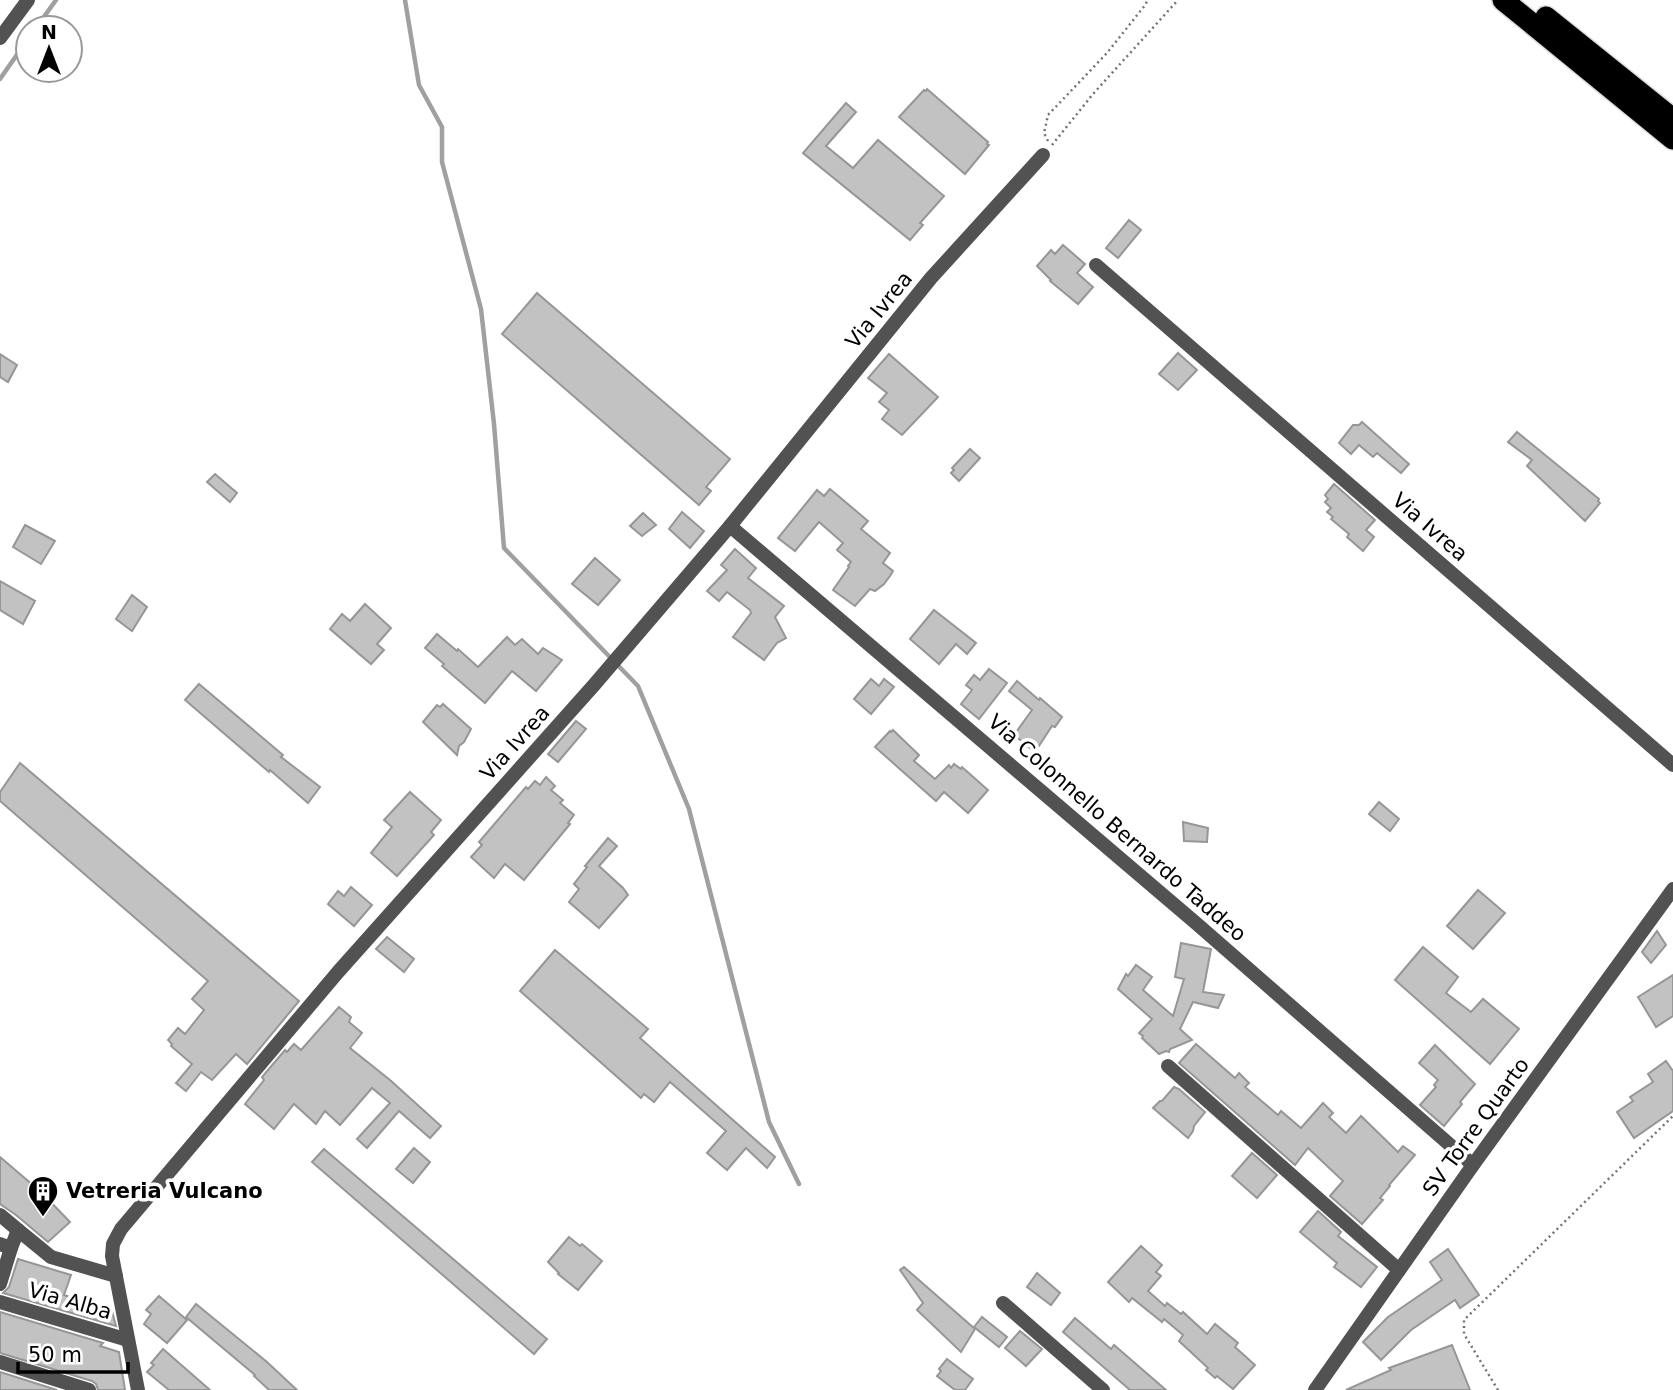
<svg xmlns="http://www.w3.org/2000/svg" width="1673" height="1390" viewBox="0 0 1673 1390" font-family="'DejaVu Sans',sans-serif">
<rect width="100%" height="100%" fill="#fff"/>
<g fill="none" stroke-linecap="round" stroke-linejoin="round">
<g stroke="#a0a0a0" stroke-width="4.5">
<path d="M405 0 419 85 442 127V162L481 309 494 424 504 548 638 686 689 809 769 1122 799 1184"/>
<path d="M36 28 56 0"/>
<path d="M0 79 28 39"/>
</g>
</g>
<g fill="#c2c2c2" stroke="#969696" stroke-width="2">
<path d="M927 89 988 142 987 144 989 145 965 174 899 117 924 90 926 91Z"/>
<path d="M846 103 856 112 826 146 853 168 878 140 944 196 920 223 923 225 910 240 803 153Z"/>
<path d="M1129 220 1141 230 1118 258 1106 248Z"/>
<path d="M1063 245 1085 264 1077 273 1093 287 1078 304 1050 281 1051 280 1037 266 1051 250 1055 254Z"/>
<path d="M537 293 730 459 706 487 711 491 699 505 502 334Z"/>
<path d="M1178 353 1197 370 1178 390 1159 374Z"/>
<path d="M0 354 17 365 8 382 0 377Z"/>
<path d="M889 354 938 397 902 435 882 419 889 410 879 402 887 393 868 378Z"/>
<path d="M1362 422 1409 464 1401 473 1377 453 1373 457 1359 445 1351 454 1339 443 1353 425H1359Z"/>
<path d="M1517 432 1599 499 1598 501 1600 503 1585 521 1527 466 1532 460 1508 442Z"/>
<path d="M970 449 980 458 959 481 951 473 954 470 952 468Z"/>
<path d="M215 474 237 493 230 502 207 482Z"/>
<path d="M1334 484 1375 520 1366 530 1374 537 1363 551 1347 537 1349 534 1331 519 1333 517 1327 512 1331 508 1325 502 1328 499 1325 495Z"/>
<path d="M830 489 868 521 861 529 890 553 883 563 893 571 890 576 884 584 875 591 870 589 855 606 833 590 849 567 848 566 851 562 837 550 843 543 819 522 795 551 778 538 817 490 824 496Z"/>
<path d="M682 512 704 531 690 548 669 529Z"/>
<path d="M643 513 656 525 642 536 630 526Z"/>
<path d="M25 525 55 541 41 564 13 547Z"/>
<path d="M735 549 756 568 748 578 784 606 775 617 786 638 777 643 764 660 733 637 751 613 750 610 727 592 719 601 707 591 727 570 721 565Z"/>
<path d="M595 558 620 580 598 605 572 584Z"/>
<path d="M0 581 35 601 23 624 0 610Z"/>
<path d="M132 595 147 607 132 631 116 619Z"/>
<path d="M365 604 391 628 377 644 384 650 371 664 330 629 342 614 350 621Z"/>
<path d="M934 610 976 643 967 654 956 644 939 664 910 639Z"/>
<path d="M437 634 457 651 458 649 478 667 507 637 515 645 522 639 538 654 543 648 562 660 536 691 512 671 485 703 442 666 444 664 425 648Z"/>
<path d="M989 669 1007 683 979 719 961 704 972 690 966 685 974 675 980 680Z"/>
<path d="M871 679 879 686 884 679 894 687 871 714 854 699Z"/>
<path d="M1017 681 1039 700 1040 698 1062 717 1055 727 1052 726 1035 752 1014 735 1032 710 1009 691Z"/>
<path d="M199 684 283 755 281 757 320 787 308 803 270 770 269 772 185 700Z"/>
<path d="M443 704 471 729 464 742 459 746 457 755 423 722 437 705 440 707Z"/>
<path d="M576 721 586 729 558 762 548 754Z"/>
<path d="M893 730 919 755 914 761 935 779 949 765 951 768 954 764 961 769 962 767 988 790 968 813 944 792 936 801 875 747 890 731 891 732Z"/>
<path d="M20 763 299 1001 247 1064 236 1054 212 1080 201 1072 186 1091 176 1083 192 1064 171 1046 172 1044 168 1040 178 1028 185 1034 204 1010 192 999 208 981 0 801V792Z"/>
<path d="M546 777 555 786 551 790 563 800 560 803 574 815 568 823 570 824 524 880 505 864 494 878 471 857 482 845 479 842 526 787 528 789 535 781 540 785Z"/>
<path d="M410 792 441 820 431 832 434 835 397 876 371 853 392 827 384 820Z"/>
<path d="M1379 802 1399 819 1390 831 1369 814Z"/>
<path d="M1183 822 1208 828 1207 842 1184 841Z"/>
<path d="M608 838 617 846 599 866 623 888 628 895 599 928 569 902 579 889 574 884 587 867 585 866Z"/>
<path d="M351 887 372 905 354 926 328 904 338 891 344 896Z"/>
<path d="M1478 890 1505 913 1473 949 1447 926Z"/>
<path d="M1657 931 1666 945 1651 963 1642 952Z"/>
<path d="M387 937 414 959 404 972 376 949Z"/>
<path d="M1181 943 1211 949 1203 992 1224 995 1218 1008 1193 1002 1180 1029 1192 1040 1170 1049 1169 1052 1166 1051 1159 1054 1142 1038 1143 1036 1139 1033 1152 1019 1118 989 1126 974 1128 976 1136 965 1152 977 1143 990 1173 1016 1184 979 1175 977Z"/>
<path d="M1423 947 1458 977 1446 993 1471 1012 1483 999 1519 1029 1490 1064 1395 980Z"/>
<path d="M555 950 648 1029 640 1038 775 1157 767 1168 746 1148 727 1170 707 1153 726 1131 670 1082 654 1102 644 1094 641 1098 520 991Z"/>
<path d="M1673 975V1016L1656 1027 1638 997Z"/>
<path d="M339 1007 351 1017 349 1022 362 1033 350 1048 390 1080 441 1126 430 1138 399 1111 367 1148 357 1139 390 1103 372 1088 340 1125 325 1111 316 1124 294 1104 274 1129 245 1104 264 1080 262 1077 285 1050 287 1052 294 1044 301 1050Z"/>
<path d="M1196 1044 1235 1078 1239 1073 1249 1083 1245 1087 1278 1115 1281 1111 1301 1128 1323 1103 1333 1113 1329 1117 1346 1133 1361 1116 1398 1152 1403 1146 1415 1155 1389 1185 1390 1186 1380 1198 1383 1200 1362 1224 1330 1196 1343 1181 1308 1148 1295 1165 1179 1063Z"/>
<path d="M1435 1045 1475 1084 1460 1102 1462 1104 1444 1126 1420 1105 1436 1087 1434 1085 1438 1080 1419 1063Z"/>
<path d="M1666 1061 1673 1071V1111L1634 1138 1617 1112 1633 1101 1630 1097 1653 1082 1648 1074Z"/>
<path d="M1174 1087 1179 1089 1205 1112 1194 1126 1193 1131 1188 1138 1153 1108 1160 1101H1162Z"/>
<path d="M414 1148 430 1162 413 1183 396 1169Z"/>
<path d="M324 1149 547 1339 534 1354 312 1162Z"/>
<path d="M1252 1153 1277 1175 1257 1198 1232 1176Z"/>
<path d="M0 1157 41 1192 70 1222 48 1242 16 1215 0 1204Z"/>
<path d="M1318 1211 1341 1232 1338 1236 1377 1267 1361 1287 1334 1267 1337 1263 1300 1232Z"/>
<path d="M569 1237 580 1246 582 1244 602 1261 578 1290 558 1274 559 1273 548 1262Z"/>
<path d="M1141 1246 1162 1265 1156 1272 1161 1276 1148 1291 1165 1306 1167 1303 1181 1314 1183 1312 1207 1334 1215 1324 1238 1343 1235 1347 1255 1365 1233 1389 1217 1376 1215 1378 1206 1370 1208 1368 1179 1341 1183 1335 1164 1319 1162 1322 1132 1298 1129 1302 1108 1282Z"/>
<path d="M1448 1249 1479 1295 1460 1308 1455 1300 1411 1330 1381 1360 1363 1342 1388 1317 1442 1280 1430 1262Z"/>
<path d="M18 1259 71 1275 64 1295 112 1311 116 1326 3 1293 9 1287Z"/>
<path d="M904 1267 975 1329 961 1352 917 1310 923 1303 900 1270Z"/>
<path d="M1037 1273 1060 1293 1051 1305 1027 1287Z"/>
<path d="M159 1296 187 1320 167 1343 144 1324 151 1314 146 1310Z"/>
<path d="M196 1304 267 1362 297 1390H269L254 1376 255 1375 186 1317Z"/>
<path d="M0 1312 103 1343 100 1346 119 1352 125 1390H98L96 1384 92 1381 0 1353Z"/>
<path d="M982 1317 1007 1337 999 1347 974 1327Z"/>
<path d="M1075 1318 1111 1349 1114 1345 1166 1390H1130L1063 1332Z"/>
<path d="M1020 1331 1042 1349 1026 1366 1005 1348Z"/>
<path d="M1452 1345 1470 1390H1346L1391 1370 1389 1368Z"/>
<path d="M163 1349 210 1390H169L147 1372 154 1365 151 1363Z"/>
<path d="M947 1359 973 1379 965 1390H955L937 1376 941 1371 939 1369Z"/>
<path d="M0 1372 57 1390H0Z"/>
</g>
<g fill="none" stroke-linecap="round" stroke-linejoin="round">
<g stroke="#dbdbdb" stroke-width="24">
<g id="highway">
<path d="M1503 0 1673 139"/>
<path d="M1546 17 1673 119"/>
</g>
</g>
<g stroke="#747474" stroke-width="2.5" stroke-dasharray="2 3.5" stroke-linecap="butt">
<path d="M1048 141 1044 133 1048 115 1107 53 1146 4 1147 0"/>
<path d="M1052 145 1093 94 1178 0"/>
<path d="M1498 1390 1464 1334V1320L1673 1116"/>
</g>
<g stroke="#525252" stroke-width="14">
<path d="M0 38 28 0"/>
<path d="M1096 265 1673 765"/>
<path d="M730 526 1197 924 1473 1165"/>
<path d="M1168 1066 1399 1270"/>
<path d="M0 1215 18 1230"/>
<path d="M0 1244 11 1248 18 1230 51 1257 116 1276"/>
<path d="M0 1284 11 1248"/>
<path d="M0 1302 128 1340"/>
<path d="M1003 1303 1103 1390"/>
<path d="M0 1362 89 1390"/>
<path d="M138 1390 112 1256 113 1244 121 1229 338 972 594 685 730 526 931 278 1043 155"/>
<path d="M1315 1390 1473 1165 1673 889"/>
</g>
<use href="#highway" stroke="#000" stroke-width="21"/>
</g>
<defs>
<g id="building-pin" transform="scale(1.575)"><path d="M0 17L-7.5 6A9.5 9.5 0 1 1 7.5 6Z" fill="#000" stroke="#fff"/><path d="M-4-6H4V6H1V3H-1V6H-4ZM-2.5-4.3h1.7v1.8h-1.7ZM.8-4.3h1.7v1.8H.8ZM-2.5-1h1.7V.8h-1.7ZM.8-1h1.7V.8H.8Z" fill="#fff"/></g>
</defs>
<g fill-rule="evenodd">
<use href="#building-pin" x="43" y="1191"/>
</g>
<g text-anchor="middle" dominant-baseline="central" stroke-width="7" stroke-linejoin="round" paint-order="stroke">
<g font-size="21" fill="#000" stroke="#fff">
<text transform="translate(879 310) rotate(-51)">Via Ivrea</text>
<text transform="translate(1430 527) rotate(41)">Via Ivrea</text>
<text transform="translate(515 743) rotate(-48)">Via Ivrea</text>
<text transform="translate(1117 828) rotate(41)">Via Colonnello Bernardo Taddeo</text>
<text transform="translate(1476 1127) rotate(-54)">SV Torre Quarto</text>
<text transform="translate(70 1301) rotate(16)">Via Alba</text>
</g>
<g font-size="21" font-weight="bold" fill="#000" stroke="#fff" text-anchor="start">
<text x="66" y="1191">Vetreria Vulcano</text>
</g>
</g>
<g transform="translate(49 49)"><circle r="33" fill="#ffffff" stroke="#999999" stroke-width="2"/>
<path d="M0-5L12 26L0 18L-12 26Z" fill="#000000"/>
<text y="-10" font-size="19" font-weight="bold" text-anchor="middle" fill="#000000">N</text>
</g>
<path d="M18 1362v10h110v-10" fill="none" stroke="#000000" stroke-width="3.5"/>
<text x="28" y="1362" font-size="21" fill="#000000" stroke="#ffffff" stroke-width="5" paint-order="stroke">50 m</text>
</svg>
